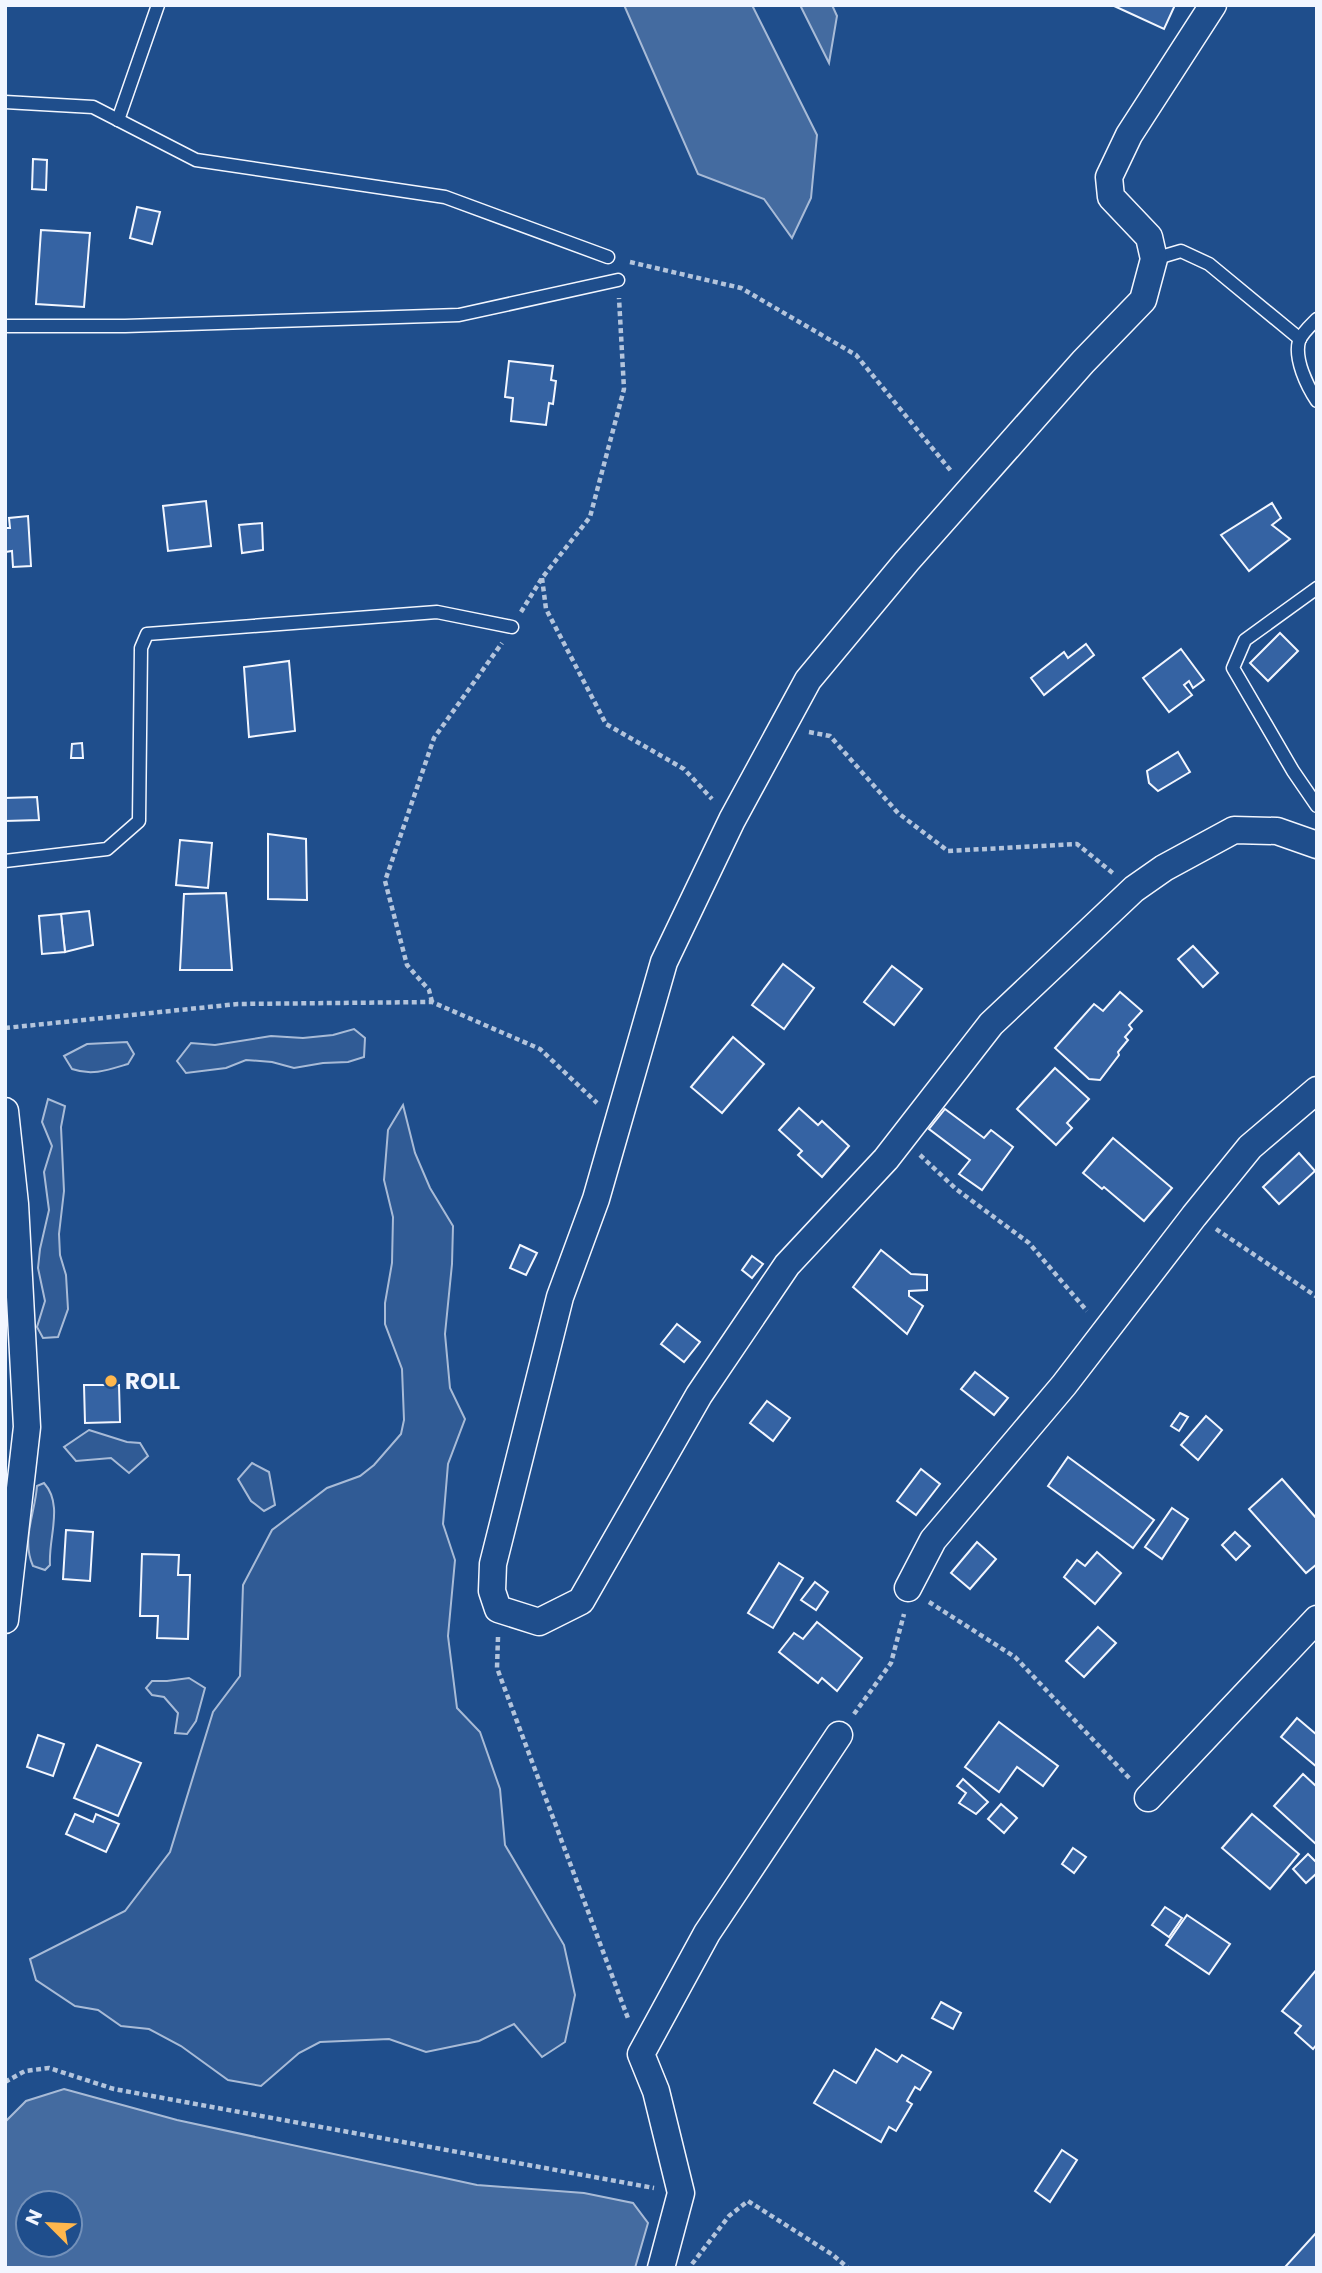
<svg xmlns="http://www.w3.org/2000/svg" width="1322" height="2273" viewBox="0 0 1322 2273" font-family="Poppins,sans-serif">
<rect width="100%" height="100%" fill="#1f4e8c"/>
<g fill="#305b95" stroke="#a8bbd7" stroke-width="2">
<path d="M354 1029 365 1038 364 1057 348 1062 323 1063 294 1068 272 1062 246 1060 226 1068 186 1073 177 1061 191 1043 215 1045 271 1036 303 1038 333 1035Z"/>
<path d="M127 1042 134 1054 128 1064C108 1070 92 1076 72 1069L64 1056 87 1044Z"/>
<path d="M48 1099 65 1106 61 1127 64 1191 59 1234 60 1255 66 1275 68 1309 58 1337 43 1338 37 1327 45 1301 38 1268 40 1249 49 1210 44 1172 52 1146 42 1122Z"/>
<path d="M403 1105 415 1153 430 1188 453 1226 452 1264 445 1334 450 1388 465 1419 448 1464 443 1524 455 1560 448 1636 457 1708 480 1732 500 1789 505 1845 564 1945 575 1995 565 2042 542 2057 514 2024 479 2041 426 2052 389 2039 320 2042 299 2053 261 2086 228 2080 181 2046 149 2029 121 2026 98 2010 75 2006 36 1980 30 1959 125 1911 170 1852 213 1712 240 1676 243 1585 272 1530 327 1488 360 1476 374 1465 401 1434 404 1420 402 1369 385 1324V1303L392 1263 393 1217 384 1180 388 1130Z"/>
<path d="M89 1430 127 1442 140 1443 148 1456 129 1473 111 1458 76 1461 64 1447Z"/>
<path d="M252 1463 269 1472 275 1505 264 1511 251 1501 238 1479Z"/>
<path d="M44 1483C64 1505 48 1538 50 1565L45 1570 33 1566C21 1539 35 1514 37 1486Z"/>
<path d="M189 1678 205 1688 196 1721 187 1734 175 1733 178 1713 164 1697 152 1695 146 1688 152 1681H167Z"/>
</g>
<g fill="#446ba0" stroke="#a8bbd7" stroke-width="2" fill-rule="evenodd">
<path d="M624 5H752L817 135 811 198 792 238 764 199 698 174Z"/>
<path d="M800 5H832L837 16 829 63Z"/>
<path d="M64 2089 177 2120 477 2185 584 2193 633 2203 648 2223 635 2268H5V2122L26 2101ZM28 2203H70V2245H28Z"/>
</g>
<g fill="#3563a3" stroke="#f2f6ff" stroke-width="2">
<path d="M1112 5H1175L1164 29Z"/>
<path d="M33 159 47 160 46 190 32 189Z"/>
<path d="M137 207 160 212 152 244 130 238Z"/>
<path d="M41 230 90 233 84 307 36 304Z"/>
<path d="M509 361 553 366 551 380 556 381 553 404 549 403 546 425 511 421 513 398 505 397Z"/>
<path d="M206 501 211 546 168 551 163 506Z"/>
<path d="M1272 503 1281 518 1272 525 1290 539 1249 571 1221 535Z"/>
<path d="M28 516 31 566 13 567 12 551 5 552V528H10L9 518Z"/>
<path d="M262 523 263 550 242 553 239 525Z"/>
<path d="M1280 633 1298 651 1268 681 1250 663Z"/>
<path d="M1086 644 1094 655 1044 695 1031 678 1064 652 1068 658Z"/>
<path d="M1181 649 1204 680 1193 688 1189 681 1184 685 1192 695 1169 712 1143 678Z"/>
<path d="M289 661 295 731 249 737 244 667Z"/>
<path d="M82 743 83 758H71L72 744Z"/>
<path d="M1178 752 1190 772 1158 791 1149 783 1147 771Z"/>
<path d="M37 797 39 820 5 821V798Z"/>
<path d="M268 834 306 839 307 900 268 899Z"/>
<path d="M180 840 212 843 208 888 176 885Z"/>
<path d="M226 893 232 970H180L184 894Z"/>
<path d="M89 911 93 945 65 952 61 914Z"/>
<path d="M61 914 65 952 42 954 39 916Z"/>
<path d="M1193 946 1218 973 1203 987 1178 959Z"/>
<path d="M783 964 814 988 784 1029 752 1005Z"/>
<path d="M892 966 922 989 894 1025 864 1002Z"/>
<path d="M1120 992 1142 1011 1129 1025 1132 1029 1125 1037 1128 1040 1118 1052 1119 1055 1100 1080 1089 1079 1055 1048 1094 1004 1103 1011Z"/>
<path d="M733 1037 764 1064 722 1113 691 1087Z"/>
<path d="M1055 1068 1089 1099 1067 1123 1072 1128 1056 1145 1017 1109Z"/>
<path d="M799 1108 818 1125 822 1121 849 1146 822 1177 798 1155 802 1151 779 1130Z"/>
<path d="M945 1109 984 1138 991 1130 1013 1147 982 1190 959 1174 970 1160 929 1129Z"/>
<path d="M1113 1138 1172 1188 1144 1221 1104 1187 1102 1189 1083 1173Z"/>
<path d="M1299 1153 1315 1171 1279 1204 1263 1187Z"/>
<path d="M520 1245 537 1253 526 1275 510 1268Z"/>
<path d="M881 1250 911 1274 927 1275V1290L909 1291V1296L923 1306 907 1334 853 1287Z"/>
<path d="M752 1256 763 1264 752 1278 742 1270Z"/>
<path d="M677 1324 700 1342 684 1362 661 1344Z"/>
<path d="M975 1372 1008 1398 994 1415 961 1389Z"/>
<path d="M84 1385H119L120 1422 85 1423Z"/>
<path d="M767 1401 790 1418 773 1441 750 1423Z"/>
<path d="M1180 1413 1188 1417 1179 1431 1171 1426Z"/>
<path d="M1206 1416 1222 1430 1198 1460 1181 1445Z"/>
<path d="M1068 1457 1154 1520 1133 1548 1048 1486Z"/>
<path d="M921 1469 940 1484 916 1515 897 1501Z"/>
<path d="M1282 1479 1317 1519V1564L1306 1573 1249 1509Z"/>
<path d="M1172 1508 1188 1519 1162 1559 1145 1547Z"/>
<path d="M66 1530 93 1532 90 1581 63 1579Z"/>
<path d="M1235 1532 1250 1546 1236 1560 1222 1545Z"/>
<path d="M977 1542 996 1559 970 1589 951 1573Z"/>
<path d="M1097 1552 1121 1573 1095 1604 1064 1577 1077 1560 1085 1566Z"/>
<path d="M142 1554 179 1555 178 1575H190L188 1639 157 1638 158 1616H140Z"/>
<path d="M779 1563 803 1578 773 1628 748 1613Z"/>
<path d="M815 1582 828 1592 816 1610 801 1600Z"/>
<path d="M817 1622 862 1658 837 1691 822 1678 818 1683 779 1652 794 1633 803 1639Z"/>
<path d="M1098 1627 1116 1643 1084 1677 1066 1661Z"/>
<path d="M1297 1718 1317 1735V1767L1281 1737Z"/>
<path d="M999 1722 1058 1766 1043 1786 1017 1767 999 1792 965 1767Z"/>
<path d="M38 1735 64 1744 53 1776 27 1767Z"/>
<path d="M97 1745 141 1763 118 1816 74 1798Z"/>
<path d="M1303 1774 1317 1787V1845L1274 1806Z"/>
<path d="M963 1779 988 1802 976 1814 959 1803 966 1793 957 1786Z"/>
<path d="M1001 1804 1017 1818 1004 1833 988 1819Z"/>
<path d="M75 1814 93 1822 96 1814 119 1824 106 1852 66 1834Z"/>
<path d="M1252 1814 1299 1854 1270 1889 1222 1848Z"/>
<path d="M1073 1848 1086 1857 1074 1873 1062 1864Z"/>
<path d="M1308 1854 1317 1863V1873L1306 1883 1293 1869Z"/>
<path d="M1165 1907 1182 1918 1169 1937 1152 1925Z"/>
<path d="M1187 1915 1230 1944 1209 1974 1166 1945Z"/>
<path d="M1317 1969V2044L1313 2049 1295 2033 1301 2026 1282 2011Z"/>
<path d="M941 2002 961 2013 953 2029 932 2018Z"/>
<path d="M876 2049 897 2062 902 2055 931 2072 920 2090 915 2087 907 2101 912 2104 896 2131 889 2127 881 2142 814 2103 834 2070 856 2083Z"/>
<path d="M1062 2150 1077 2160 1050 2202 1035 2191Z"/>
<path d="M1316 2233 1317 2268 1285 2267Z"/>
</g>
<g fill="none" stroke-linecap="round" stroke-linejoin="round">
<g stroke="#f2f6ff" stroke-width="15">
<g id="lane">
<path d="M5 102 93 107 196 160 445 197 608 257"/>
<path d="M118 120 158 5"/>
<path d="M1154 259 1181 251 1209 264 1300 339"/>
<path d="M1317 319C1311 325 1302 333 1299 341 1294 359 1307 386 1317 401"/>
<path d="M5 326H125L459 315 618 280"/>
<path d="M1317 588 1245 640 1233 668 1293 771 1317 806"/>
<path d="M5 861 107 849 139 821 141 648 147 634 437 612 512 627"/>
</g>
</g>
<g stroke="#f2f6ff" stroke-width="29">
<g id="street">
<path d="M1213 5 1129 135 1109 177 1111 197 1149 237 1154 259 1143 300 1083 362 907 561 808 680 732 820 664 962 596 1199 560 1297 493 1564 492 1591 498 1609 539 1622 581 1601 699 1395 787 1265 886 1159 991 1024 1134 889 1164 868 1234 830 1277 831 1317 845"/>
<path d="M5 1111 15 1204 27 1427 5 1620"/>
<path d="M908 1588 933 1540 1064 1385 1194 1216 1250 1147 1317 1090"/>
<path d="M1148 1798 1317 1619"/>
<path d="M661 2268 681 2193 656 2091 641 2054 707 1933 839 1735"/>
</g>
</g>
<g stroke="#b3c4dc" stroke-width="4.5" stroke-dasharray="5 3.5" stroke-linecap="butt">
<path d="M630 262 741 288 856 355 951 471"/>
<path d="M542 578 546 609 606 724 684 769 712 799"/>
<path d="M521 612 542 578 590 517 624 389 619 298"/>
<path d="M809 732 830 736 898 813 948 851 1077 844 1114 874"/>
<path d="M432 1002 429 990 407 965 385 881 434 738 502 643"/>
<path d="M5 1028 238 1004 432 1002 540 1049 597 1103"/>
<path d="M920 1155 956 1189 1029 1243 1087 1311"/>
<path d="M1216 1229 1317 1297"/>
<path d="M929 1602 1015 1657 1131 1780"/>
<path d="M498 1637 497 1668 629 2021"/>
<path d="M854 1714 891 1663 904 1614"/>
<path d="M5 2082 25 2071 49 2068 114 2089 654 2188"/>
<path d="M692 2264 729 2216 748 2201 833 2255 848 2268"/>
</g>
<use href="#lane" stroke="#1f4e8c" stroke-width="12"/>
<use href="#street" stroke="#1f4e8c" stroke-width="26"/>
</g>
<circle fill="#ffb74d" stroke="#1f4e8c" stroke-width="2.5" cx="111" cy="1381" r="7"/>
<g text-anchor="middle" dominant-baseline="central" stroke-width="5" stroke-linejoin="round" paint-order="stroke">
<g font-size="23" font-weight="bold" fill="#f2f6ff" stroke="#1f4e8c" text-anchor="start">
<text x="125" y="1381">ROLL</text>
</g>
</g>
<rect width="1322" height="2273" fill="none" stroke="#f2f6ff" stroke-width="14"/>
<g transform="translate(49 2224) rotate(294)"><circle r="33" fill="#1f4e8c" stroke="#7391ba" stroke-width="2"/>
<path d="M0-5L12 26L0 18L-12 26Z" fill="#ffb74d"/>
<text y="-10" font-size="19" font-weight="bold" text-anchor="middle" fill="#f2f6ff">N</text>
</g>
</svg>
